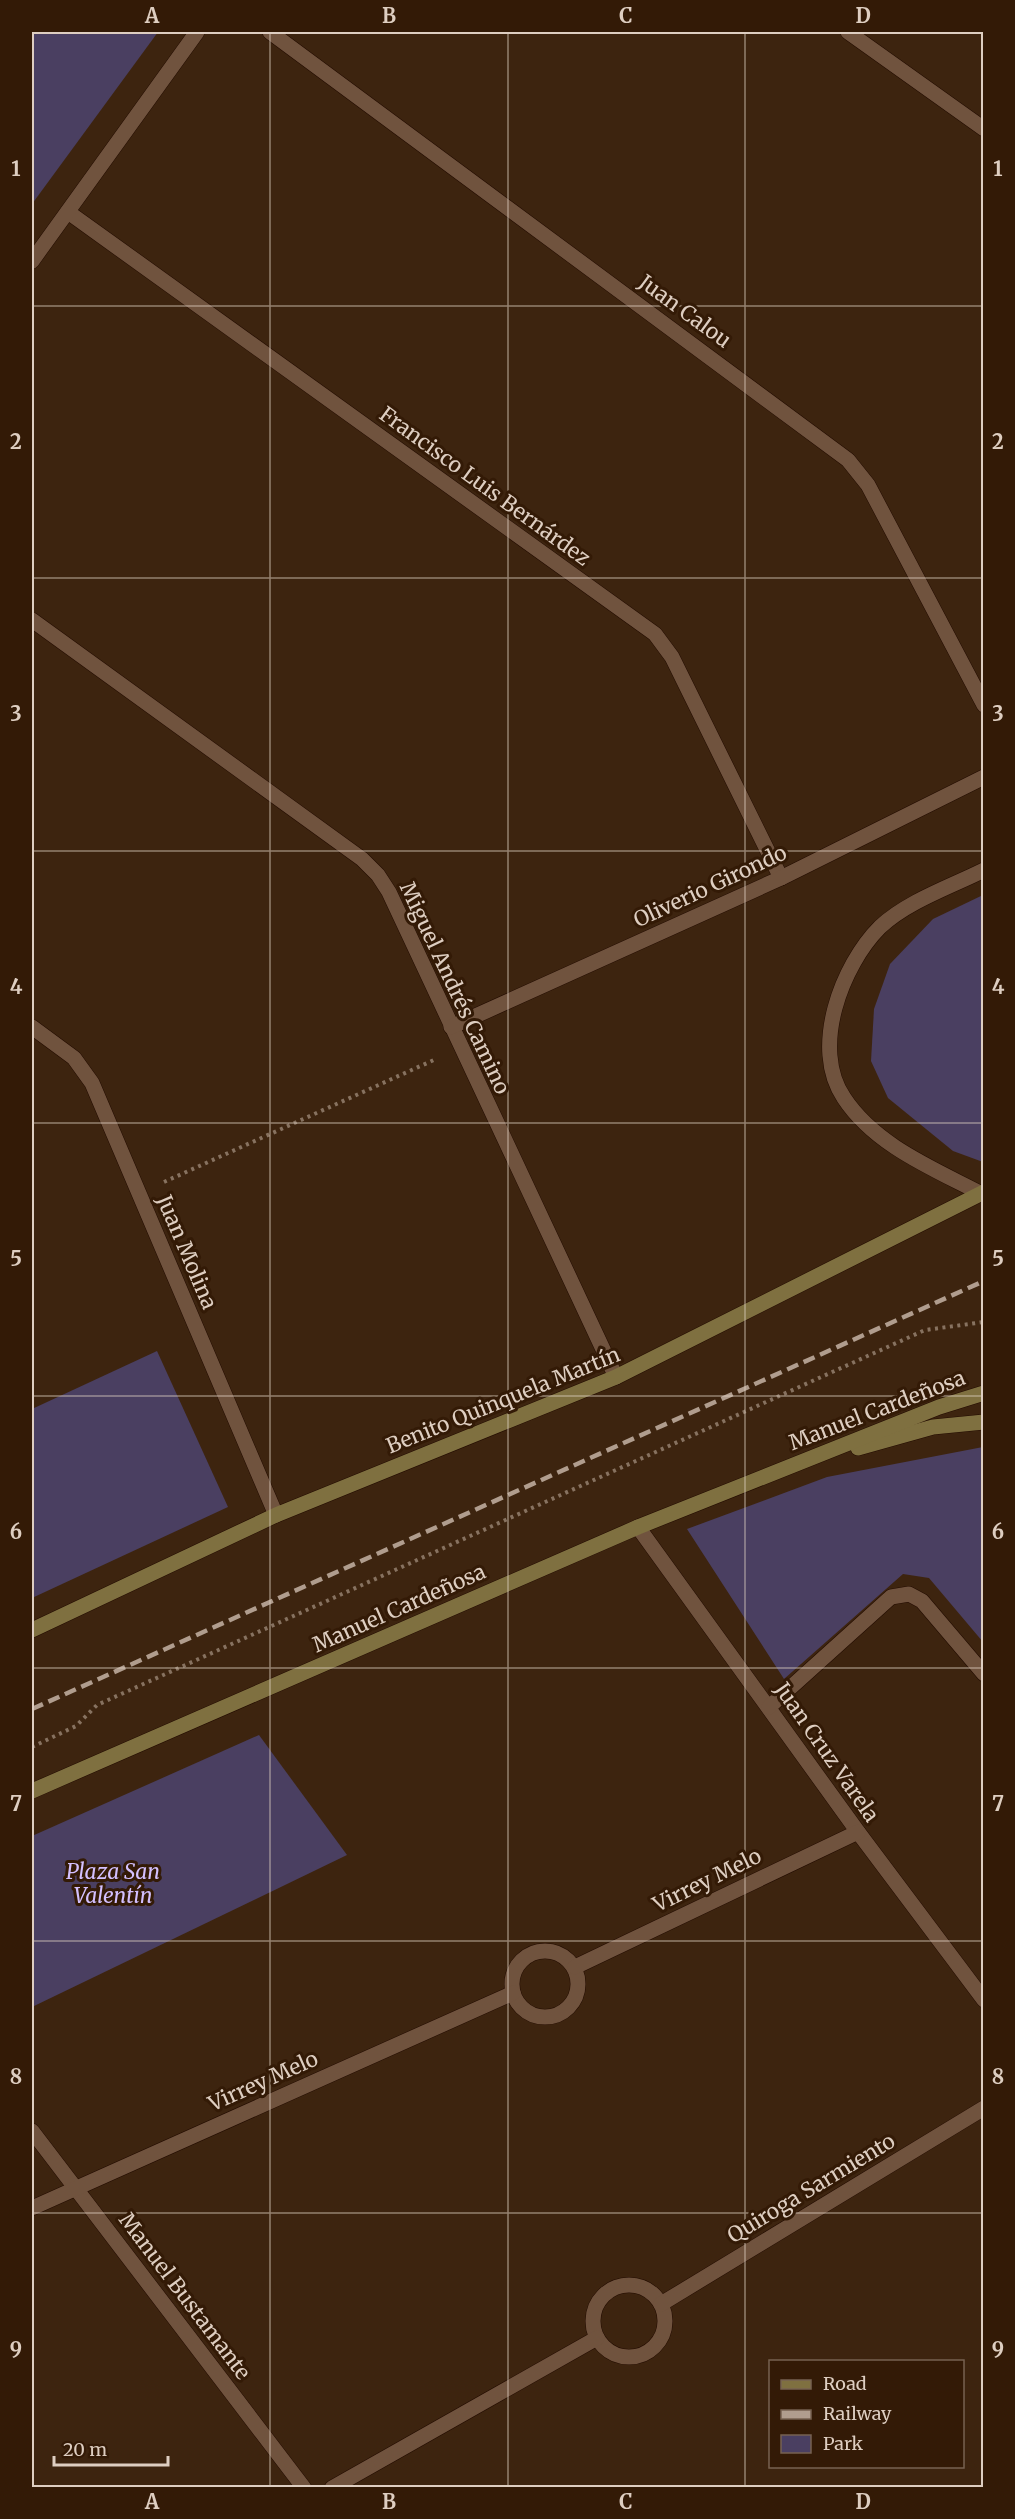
<svg xmlns="http://www.w3.org/2000/svg" width="1015" height="2519" viewBox="0 0 1015 2519" font-family="Merriweather,serif">
<rect width="100%" height="100%" fill="#3d240f"/>
<g fill="#4a3f61">
<path d="M32 32H158L32 204Z"/>
<path d="M983 895V1162L953 1151 888 1098 871 1061 874 1009 890 964 933 919Z"/>
<path d="M157 1351 228 1507 32 1598V1409Z"/>
<path d="M983 1447V1642L929 1578 903 1574 784 1679 687 1529 827 1477Z"/>
<path d="M259 1735 347 1855 32 2007V1836Z"/>
</g>
<g fill="none" stroke-linecap="round" stroke-linejoin="round">
<g stroke="#230c00" stroke-width="16">
<g id="street">
<path d="M270 32 848 460 868 485 984 705"/>
<path d="M848 32 984 129"/>
<path d="M68 212 655 634 672 657 781 878"/>
<path d="M32 261 197 32"/>
<path d="M32 620 362 859 378 875 389 892 616 1377"/>
<path d="M32 1027 74 1058 92 1083 276 1515"/>
<path d="M451 1027 781 878 984 777"/>
<path d="M980 1193C932 1168 875 1145 844 1098 810 1048 842 965 880 927 908 901 950 887 984 870"/>
<path d="M638 1527 858 1832 984 2000"/>
<path d="M769 1707 891 1597 909 1594 922 1601 984 1674"/>
<circle cx="545" cy="1984" r="33"/>
<path d="M575 1967 858 1832"/>
<path d="M32 2131 304 2488"/>
<path d="M32 2208 513 1993"/>
<circle cx="629" cy="2321" r="36"/>
<path d="M661 2304 984 2108"/>
<path d="M332 2488 597 2338"/>
</g>
</g>
<g stroke="#230c00" stroke-width="16">
<g id="secondary">
<path d="M858 1448 933 1427 984 1422"/>
<path d="M32 1630 276 1515 616 1377 984 1192"/>
<path d="M32 1791 638 1527 939 1407 984 1393"/>
</g>
</g>
<g stroke="#877260" stroke-width="4" stroke-dasharray="3 4.5" stroke-linecap="butt">
<path d="M164 1182 436 1059"/>
<path d="M32 1747 76 1726 97 1705 925 1330 984 1322"/>
</g>
<use href="#street" stroke="#70533e" stroke-width="15"/>
<use href="#secondary" stroke="#7f7040" stroke-width="15"/>
<path stroke="#b09d8e" stroke-width="4.5" stroke-dasharray="12 6" stroke-linecap="butt" d="M32 1709 984 1281"/>
</g>
<path fill="none" stroke="#decec1" stroke-width="1.5" stroke-opacity="0.55" d="M270 32V2488M508 32V2488M745 32V2488M32 306H984M32 578H984M32 851H984M32 1123H984M32 1396H984M32 1668H984M32 1941H984M32 2213H984"/>
<g text-anchor="middle" dominant-baseline="central" stroke-width="6" stroke-linejoin="round" paint-order="stroke">
<g font-size="21" fill="#decec1" stroke="#331a06">
<text transform="translate(685 311) rotate(36)">Juan Calou</text>
<text transform="translate(485 486) rotate(36)">Francisco Luis Bernárdez</text>
<text transform="translate(710 886) rotate(-25)">Oliverio Girondo</text>
<text transform="translate(455 988) rotate(65)">Miguel Andrés Camino</text>
<text transform="translate(187 1252) rotate(67)">Juan Molina</text>
<text transform="translate(503 1400) rotate(-22)">Benito Quinquela Martín</text>
<text transform="translate(877 1410) rotate(-21)">Manuel Cardeñosa</text>
<text transform="translate(399 1608) rotate(-24)">Manuel Cardeñosa</text>
<text transform="translate(827 1752) rotate(55)">Juan Cruz Varela</text>
<text transform="translate(707 1880) rotate(-26)">Virrey Melo</text>
<text transform="translate(263 2081) rotate(-24)">Virrey Melo</text>
<text transform="translate(811 2188) rotate(-31)">Quiroga Sarmiento</text>
<text transform="translate(185 2296) rotate(53)">Manuel Bustamante</text>
</g>
<g font-size="21" font-style="italic" fill="#d3c0ff" stroke="#331a06">
<text x="113" y="1871">Plaza San<tspan x="113" dy="24">Valentín</tspan></text>
</g>
</g>
<rect width="1015" height="2519" fill="none" stroke="#331a06" stroke-width="66"/>
<rect x="769" y="2360" width="195" height="108" fill="#331a06" stroke="#776251" stroke-width="1.5"/>
<rect x="781" y="2380" width="30" height="9" fill="#7f7040" stroke="#776251" stroke-width="1.5"/>
<text x="823" y="2390" font-size="18" fill="#decec1">Road</text>
<rect x="781" y="2410" width="30" height="9" fill="#b09d8e" stroke="#776251" stroke-width="1.5"/>
<text x="823" y="2420" font-size="18" fill="#decec1">Railway</text>
<rect x="781" y="2435" width="30" height="18" fill="#4a3f61" stroke="#776251" stroke-width="1.5"/>
<text x="823" y="2450" font-size="18" fill="#decec1">Park</text>
<path d="M54 2456v9h114v-9" fill="none" stroke="#decec1" stroke-width="3"/>
<text x="63" y="2456" font-size="18" fill="#decec1" stroke="#331a06" stroke-width="4.5" paint-order="stroke">20 m</text>
<rect x="33" y="33" width="949" height="2453" fill="none" stroke="#decec1" stroke-width="2"/>
<g font-size="20" text-anchor="middle" font-weight="bold" fill="#decec1">
<text x="152" y="23">A</text>
<text x="389" y="23">B</text>
<text x="626" y="23">C</text>
<text x="863" y="23">D</text>
<text x="16" y="176">1</text>
<text x="998" y="176">1</text>
<text x="16" y="449">2</text>
<text x="998" y="449">2</text>
<text x="16" y="721">3</text>
<text x="998" y="721">3</text>
<text x="16" y="994">4</text>
<text x="998" y="994">4</text>
<text x="16" y="1266">5</text>
<text x="998" y="1266">5</text>
<text x="16" y="1539">6</text>
<text x="998" y="1539">6</text>
<text x="16" y="1811">7</text>
<text x="998" y="1811">7</text>
<text x="16" y="2084">8</text>
<text x="998" y="2084">8</text>
<text x="16" y="2357">9</text>
<text x="998" y="2357">9</text>
<text x="152" y="2509">A</text>
<text x="389" y="2509">B</text>
<text x="626" y="2509">C</text>
<text x="863" y="2509">D</text>
</g>
</svg>
